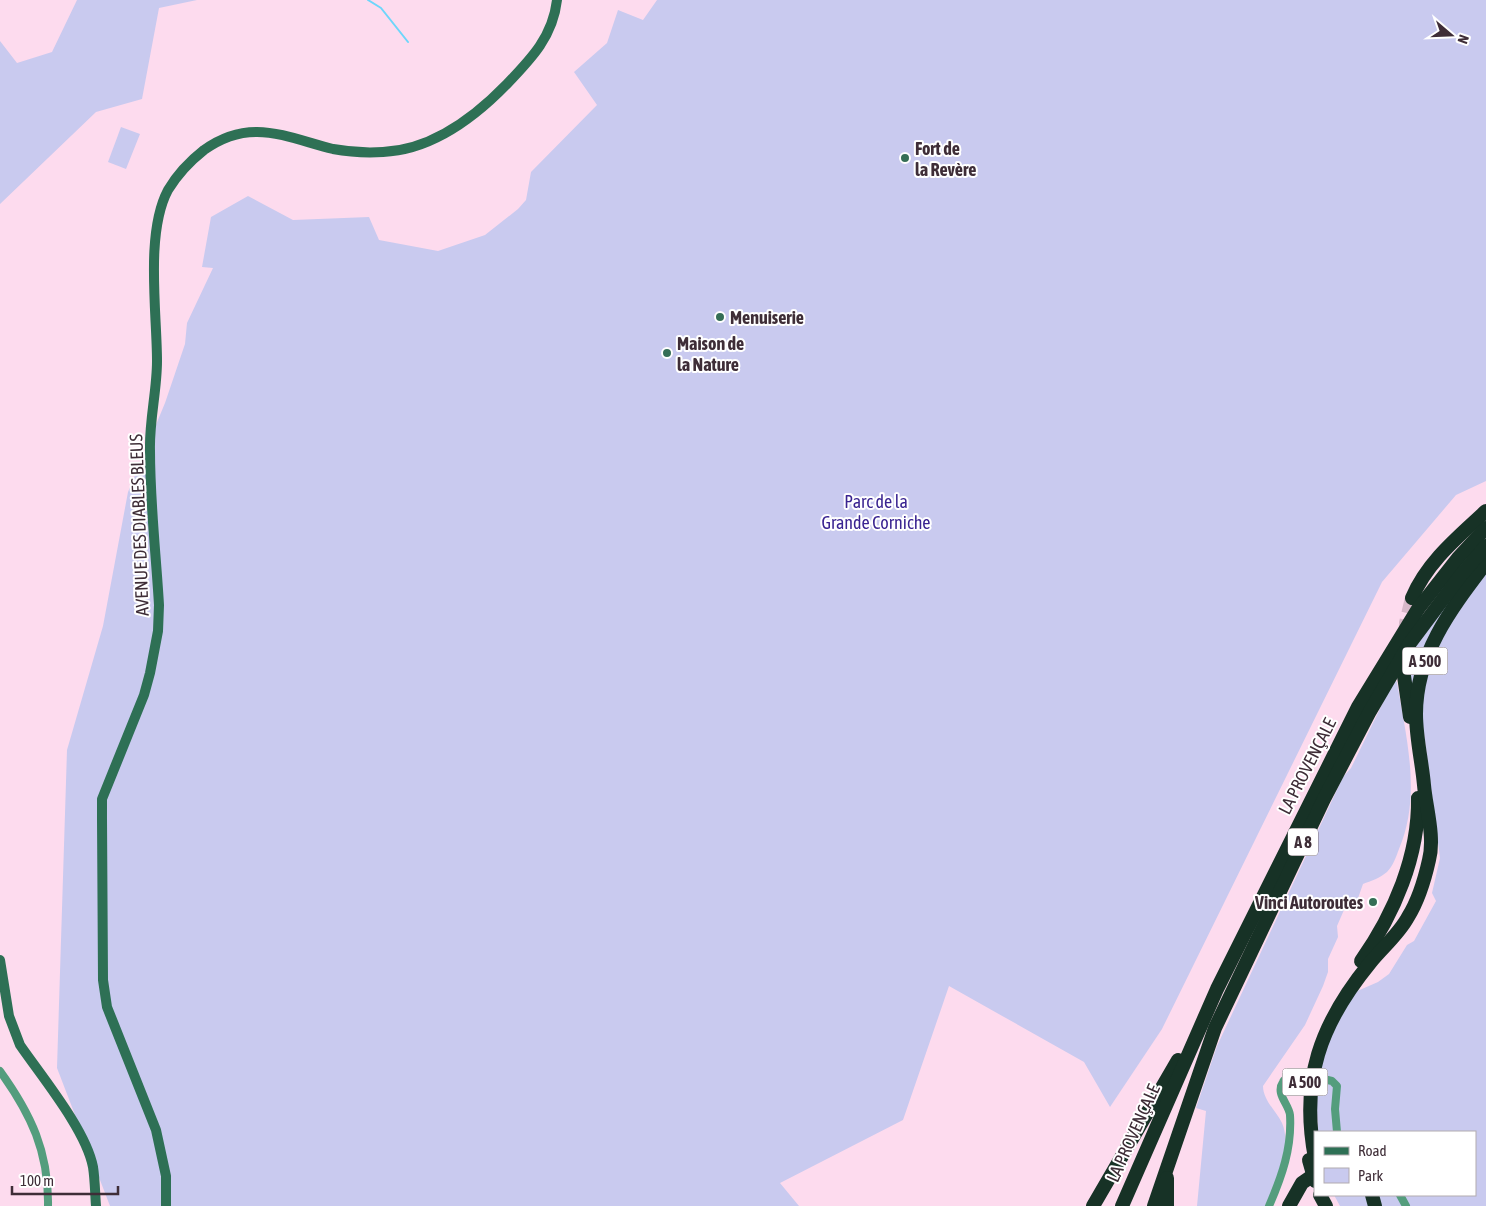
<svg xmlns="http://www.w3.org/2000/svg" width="1486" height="1206" viewBox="0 0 1486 1206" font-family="'Asap Condensed',sans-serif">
<rect width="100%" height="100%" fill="#fddbee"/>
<g fill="#c9caef">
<path d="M77 0H197L159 8 142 99 96 112 0 204V41L17 63 52 52Z"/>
<path d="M657 0H1486V481L1456 495 1382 582 1162 1029 1110 1107 1084 1062 949 986 903 1120 780 1183 799 1206H110L57 1068 67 750 103 626 128 492 165 403 185 344 187 323 213 268 202 267 211 217 248 196 293 220 369 217 379 240 438 251 485 235 518 209 526 200 531 172 597 105 574 72 607 43 618 10 643 20Z"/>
<path d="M121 127 140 134 126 169 108 162Z"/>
<path d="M1486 572V1206H1380L1377 1195H1475V1132H1318L1316 1092 1322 1061 1332 1033 1355 992 1378 982 1389 974 1407 945 1414 941 1436 901 1432 893 1440 858 1423 725C1419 658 1450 624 1486 572Z"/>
<path d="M1454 592 1415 686 1408 683V669L1401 668Z"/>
<path d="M1394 680 1397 682C1406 737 1422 795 1399 849 1396 857 1393 866 1387 872 1380 878 1371 881 1363 884L1357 901 1347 903 1337 926 1338 937 1328 959V972L1323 986 1305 1025 1263 1086C1263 1100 1276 1111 1282 1123 1293 1148 1275 1184 1265 1206H1197L1206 1111 1196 1108 1217 1046 1343 777 1351 768Z"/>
<path d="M1334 1195H1365L1370 1206H1340Z"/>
</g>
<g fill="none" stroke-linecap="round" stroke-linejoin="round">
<path stroke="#6dd6fb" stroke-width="2" d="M368 0 381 8 408 42"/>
<path stroke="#d7b8c9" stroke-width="14" stroke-dasharray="14 7" stroke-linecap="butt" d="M1404 676 1406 623 1412 598"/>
<g stroke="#549d7d" stroke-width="8">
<path d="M0 1071C31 1114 49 1152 48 1206"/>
<path d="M1319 1078 1332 1081 1337 1086 1335 1109 1337 1132"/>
<path d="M1400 1195 1406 1206"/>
<path d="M1269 1206C1282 1176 1292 1148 1290 1115 1289 1104 1275 1094 1283 1082 1286 1076 1294 1075 1300 1076"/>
</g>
<g stroke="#2e7055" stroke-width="10">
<path d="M0 960 9 1016 20 1045C42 1077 86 1130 93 1167 95 1180 95 1193 96 1206"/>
<path d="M166 1206V1176L156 1130 107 1007 103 980 102 819V799L144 695 150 673 158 631 159 605C156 554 150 503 150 451 149 421 157 391 157 361 157 313 145 233 168 190 177 175 190 161 204 150 250 117 285 137 333 149 349 152 367 153 383 152 432 150 475 117 507 84 532 58 553 36 557 0"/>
</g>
<g stroke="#173226" stroke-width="14">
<path d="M1412 598C1427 562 1458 537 1486 511"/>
<path d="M1404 676 1410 717"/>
<path d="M1361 961C1394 914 1419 856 1418 798"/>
<path d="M1315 1158C1300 1080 1320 1024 1370 963 1382 948 1399 934 1408 917 1418 901 1425 878 1429 860 1435 837 1426 808 1424 785 1422 762 1416 738 1416 714 1416 654 1451 609 1486 563"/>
<path d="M1320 1195 1326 1206"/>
<path d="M1372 1195 1375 1206"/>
<path d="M1093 1206 1178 1060"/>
<path d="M1122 1206 1217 989 1358 707 1418 609 1458 558 1486 528"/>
<path d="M1154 1206 1215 1028 1324 799 1369 713 1410 643 1461 575 1486 546"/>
<path d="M1167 1206V1178"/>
<path d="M1289 1206 1302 1183 1315 1174"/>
</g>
<path stroke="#173226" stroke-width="14" d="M1309 1160 1315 1181"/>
</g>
<g fill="#356e56" stroke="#fff" stroke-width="2">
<circle cx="905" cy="158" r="5"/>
<circle cx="720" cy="317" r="5"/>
<circle cx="667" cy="353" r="5"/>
<circle cx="1373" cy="902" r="5"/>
</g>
<g text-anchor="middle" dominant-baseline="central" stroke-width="4" stroke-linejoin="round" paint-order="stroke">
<g fill="#fff" stroke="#786c73" stroke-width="1">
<rect x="1402.5" y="647.5" width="45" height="27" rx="4"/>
<rect x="1288" y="828.5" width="30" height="27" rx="4"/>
<rect x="1282.5" y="1068.5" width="45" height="27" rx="4"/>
</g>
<g font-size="16" font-weight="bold" fill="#3e2d37">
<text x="1425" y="661">A 500</text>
<text x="1303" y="842">A 8</text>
<text x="1305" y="1082">A 500</text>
</g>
<g font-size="18" font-weight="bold" fill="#3e2d37" stroke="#fff" text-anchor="start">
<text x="915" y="148">Fort de<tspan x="915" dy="21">la Revère</tspan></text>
<text x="730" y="317">Menuiserie</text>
<text x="677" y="343">Maison de<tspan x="677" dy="21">la Nature</tspan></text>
<text x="1363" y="902" text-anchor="end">Vinci Autoroutes</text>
</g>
<g font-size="18" fill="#3a2491" stroke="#fff">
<text x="876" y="501">Parc de la<tspan x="876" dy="21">Grande Corniche</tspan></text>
</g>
<g font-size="18" fill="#3e2d37" stroke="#fff">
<text transform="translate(139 525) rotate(-92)">AVENUE DES DIABLES BLEUS</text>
<text transform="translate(1307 766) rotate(-63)">LA PROVENÇALE</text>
<text transform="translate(1133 1133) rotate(-66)">LA PROVENÇALE</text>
</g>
</g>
<rect x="1314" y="1131" width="162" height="65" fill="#ffffff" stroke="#b2abaf"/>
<rect x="1324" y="1147" width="25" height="8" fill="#2e7055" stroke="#b2abaf"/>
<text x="1358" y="1156" font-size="15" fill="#3e2d37">Road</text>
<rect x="1324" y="1168" width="25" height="15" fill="#c9caef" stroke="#b2abaf"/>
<text x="1358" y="1181" font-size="15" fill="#3e2d37">Park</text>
<g transform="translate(1451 35) rotate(109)" stroke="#ffffff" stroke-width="4" paint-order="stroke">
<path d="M0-4L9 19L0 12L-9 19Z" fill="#3e2d37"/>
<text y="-8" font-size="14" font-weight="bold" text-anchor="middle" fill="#3e2d37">N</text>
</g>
<path d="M12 1186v8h106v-8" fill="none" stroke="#3e2d37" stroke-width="2.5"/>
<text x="20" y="1186" font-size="15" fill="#3e2d37" stroke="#ffffff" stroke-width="4" paint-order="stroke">100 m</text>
</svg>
